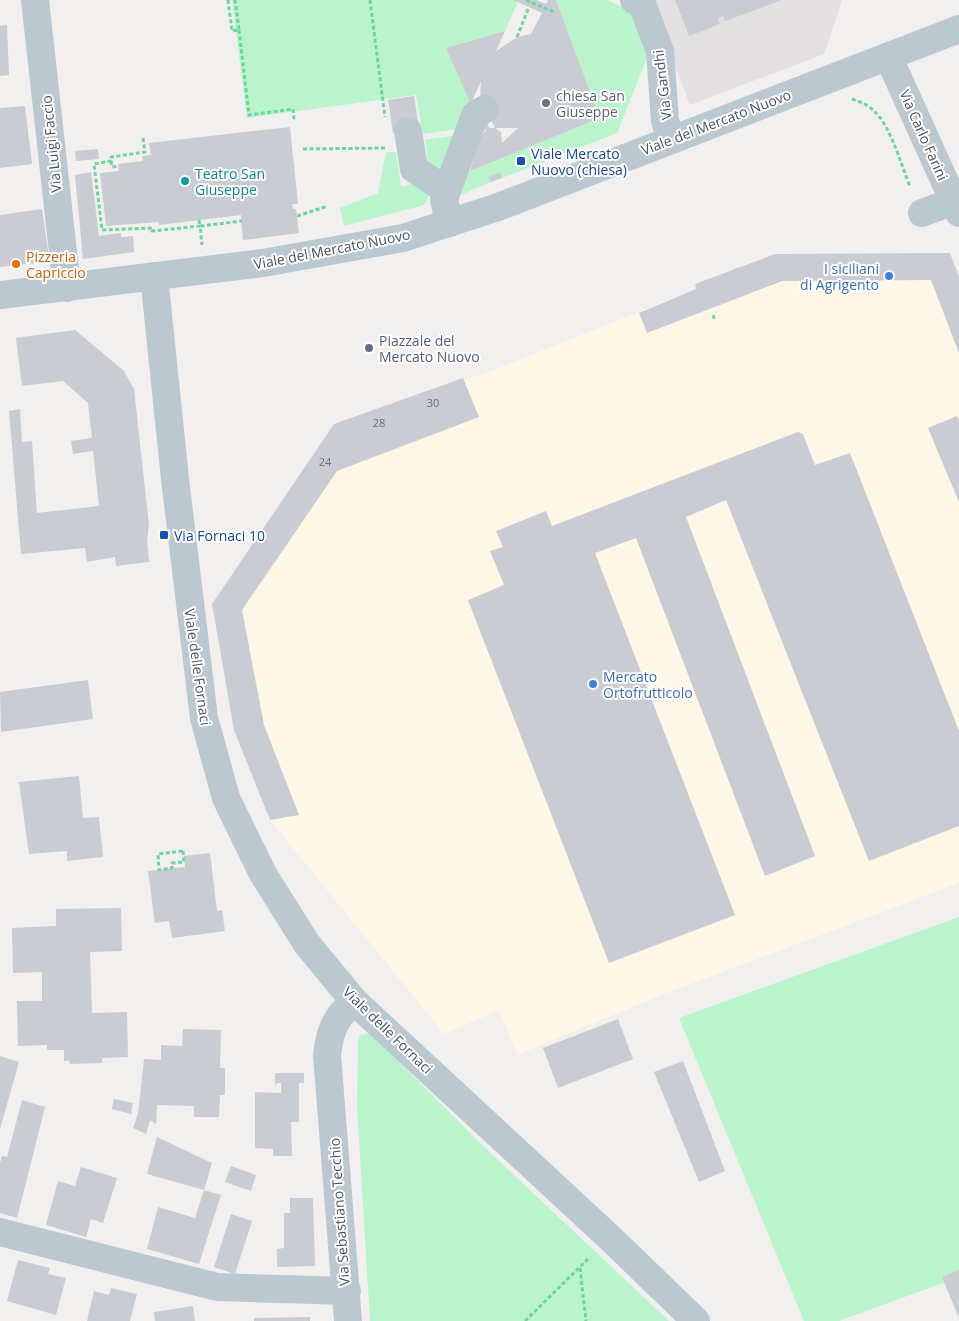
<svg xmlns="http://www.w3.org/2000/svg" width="959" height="1321" viewBox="0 0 959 1321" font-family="'Open Sans',sans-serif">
<rect width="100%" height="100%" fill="#f2efef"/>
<path fill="#fef6e7" d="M712 277H959V883L664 994 517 1055 499 1010 444 1034 270 820 234 730 212 604 334 424 426 393 427 390 463 378 464 380 481 375 696 289 695 284Z"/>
<path fill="#e3e0e1" d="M650 0H842L824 54 690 105Z"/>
<g fill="#b9f4cd">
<path d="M232 0H513L518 2 505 31 446 48 471 102 459 129 423 134 416 95 247 118Z"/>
<path d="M556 0H607L633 12 649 53 617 133 502 178 499 172 489 177 491 182 458 196 470 171 600 118Z"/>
<path d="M451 136 456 141 442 173 428 162 425 140Z"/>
<path d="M386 152H396L401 187 417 183 430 192 424 205 344 226 340 208 378 193Z"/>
<path d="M959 917V1277L839 1321H804L679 1018Z"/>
<path d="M370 1033 478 1141 669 1321H370L357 1106 358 1041 360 1035Z"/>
</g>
<g fill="#c9ccd2" fill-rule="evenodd">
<path d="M513 0H536L546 4 548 0H556L600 118 470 171 480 138 486 130 481 128 487 122 489 128H495L480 98 481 81 471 104 446 48 505 31 496 51 517 37 531 34 542 13ZM495 128H518L502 143 501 132Z"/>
<path d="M675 0H782L725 21 723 16 718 18 720 24 689 36Z"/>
<path d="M7 25 9 75 0 76V26Z"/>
<path d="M414 96 419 129 393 133 388 100Z"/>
<path d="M25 106 32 164 0 168V108Z"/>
<path d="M290 127 298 204H292L293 209H296L299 233 243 240 241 215 159 225V222L106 226 100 173 119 171 118 164 143 161 142 156 151 155 149 143Z"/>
<path d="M98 149 99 159 76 161 75 151Z"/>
<path d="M91 172 99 236 121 233V237L133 236 134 252 83 259 75 175Z"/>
<path d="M500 172 502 178 491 182 488 177Z"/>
<path d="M42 209 49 257 44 262 0 267V215Z"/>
<path d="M950 253 959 277V353L931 280 782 281 647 333 639 313 696 289 695 284 775 254Z"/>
<path d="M75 330 124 371 134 389 149 525 147 541 149 562 116 566 115 557 87 562 85 548 21 554 9 411 20 409 22 442 32 441 37 513 99 506 93 451 73 454 71 441 92 438 88 403 63 381 22 386 16 338Z"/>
<path d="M463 378 479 417 337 471 242 610 264 725 299 815 270 820 234 730 212 604 334 424Z"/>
<path d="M957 416 959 420V502L928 428Z"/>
<path d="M798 432 803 434 815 465 850 453 959 731V826L869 861 726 500 686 517 815 856 765 876 636 538 595 553 735 915 609 963 468 600 504 585 490 551 503 547 496 531 546 511 552 526Z"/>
<path d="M88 680 93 719 1 732 0 692Z"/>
<path d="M79 776 83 818 99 817 103 857 67 861V851L29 854 19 782Z"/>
<path d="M210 853 217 911 222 910 225 931 172 938 169 921 155 923 148 871 185 867 184 856Z"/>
<path d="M121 908 122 951 90 952 92 1013 127 1012 128 1057 102 1058V1063L70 1064 69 1060 64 1061V1050H47V1045L18 1046 17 1001H42V972L13 973 12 928 56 926V909Z"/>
<path d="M618 1019 633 1059 558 1088 543 1048Z"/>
<path d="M183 1029 221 1030 220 1068H225V1095H220L219 1117H194V1106L157 1105 156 1124 150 1120 146 1134 133 1128 138 1114 144 1059 161 1060V1045L182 1046Z"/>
<path d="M0 1056 19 1062 0 1129Z"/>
<path d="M683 1061 725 1171 699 1182 654 1072Z"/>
<path d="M275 1073H304V1083H299V1122H291L292 1156H273V1149L255 1148V1092L281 1093V1083H277L275 1087Z"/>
<path d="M114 1099 133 1103 131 1114 112 1109Z"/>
<path d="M22 1100 45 1107 17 1218 0 1213V1163L2 1156 7 1157Z"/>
<path d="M157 1137 212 1163 204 1190 221 1195 199 1264 147 1249 158 1207 195 1218 204 1190 147 1174Z"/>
<path d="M231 1166 256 1175 251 1191 225 1182Z"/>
<path d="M81 1167 117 1178 103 1223 91 1219 86 1237 46 1225 58 1181 75 1186Z"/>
<path d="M290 1198H313L315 1266 277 1267V1249L284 1248V1213H290Z"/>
<path d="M231 1214 252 1221 235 1274 214 1267Z"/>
<path d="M18 1260 50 1268 48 1274 66 1278 56 1315 7 1301Z"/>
<path d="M959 1270V1318L942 1277Z"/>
<path d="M111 1288 137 1294 130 1321H87L94 1291 109 1295Z"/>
<path d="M193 1306 195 1321H155L154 1312Z"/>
<path d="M310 1317V1321H254V1318Z"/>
</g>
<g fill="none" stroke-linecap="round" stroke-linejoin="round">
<g stroke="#6dd69e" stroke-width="3" stroke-dasharray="4 2.5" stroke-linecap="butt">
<path d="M228 0 232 31 239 30 235 0"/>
<path d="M370 0 385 117"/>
<path d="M239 30 249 115 293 109 294 120"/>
<path d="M517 37 529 7"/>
<path d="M852 99C860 102 869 105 875 112 891 127 901 165 910 186"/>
<path d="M143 138 145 152 111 157V161L94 164 102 230 152 228V231L200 226 202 245"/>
<path d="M303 149 385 148"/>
<path d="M111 161 112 167 119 166"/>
<path d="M297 216 328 206"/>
<path d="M199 220 200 226 242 221"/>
<path d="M713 315 715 321"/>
<path d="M183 851 184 862 172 863V868L159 870 158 854Z"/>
<path d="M580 1268 586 1321"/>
<path d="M525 1321 590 1257"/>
</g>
<g stroke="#bbc8d0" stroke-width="28">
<path d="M35 0 67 288"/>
<path d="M634 0 642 4 660 51 665 121 671 139"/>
<path d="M889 58 959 213"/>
<path d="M408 131 414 169 446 190"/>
<path d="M922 213 954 201"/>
<path d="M449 223 444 199 475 115 485 109"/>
<path d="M154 276 175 479 204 718 226 798 263 874 307 944 354 1001 609 1237 696 1321"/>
<path d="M0 295 263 263 403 238 498 207 959 29"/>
<path d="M0 1232 217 1287 347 1291"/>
<path d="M348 1321 327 1055C330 1030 335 1018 354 1001"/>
</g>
<path stroke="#6dd69e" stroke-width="3" stroke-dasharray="4 2.5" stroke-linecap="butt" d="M526 0 554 12"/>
</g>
<circle fill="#6b7280" stroke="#fff" stroke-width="2" cx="546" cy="103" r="5"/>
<g fill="#1a4fb4" stroke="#fff" stroke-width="2">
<rect x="516" y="156" width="10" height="10" rx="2.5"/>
<rect x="159" y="530" width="10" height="10" rx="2.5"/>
</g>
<circle fill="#0f9aa8" stroke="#fff" stroke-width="2" cx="185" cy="181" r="5"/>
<circle fill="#e8710a" stroke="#fff" stroke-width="2" cx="16" cy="264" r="5"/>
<g fill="#3f7fe0" stroke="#fff" stroke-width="2">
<circle cx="889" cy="276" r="5"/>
<circle cx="593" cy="684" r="5"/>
</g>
<circle fill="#5c6f8a" stroke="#fff" stroke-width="2" cx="369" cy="348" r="5"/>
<g text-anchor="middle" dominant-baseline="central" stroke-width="4" stroke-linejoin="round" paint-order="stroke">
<g font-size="11" fill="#66727c">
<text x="433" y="402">30</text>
<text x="379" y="422">28</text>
<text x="325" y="461">24</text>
</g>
<g font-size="14" fill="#45545f" stroke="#fff">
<text transform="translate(662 85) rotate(-97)">Via Gandhi</text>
<text transform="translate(716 122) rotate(-21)">Viale del Mercato Nuovo</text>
<text transform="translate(924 135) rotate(66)">Via Carlo Farini</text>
<text transform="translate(51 144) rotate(-96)">Via Luigi Faccio</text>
<text transform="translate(332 249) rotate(-11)">Viale del Mercato Nuovo</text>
<text transform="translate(198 667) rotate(82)">Viale delle Fornaci</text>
<text transform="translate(388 1030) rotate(44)">Viale delle Fornaci</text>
<text transform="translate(339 1212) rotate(-94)">Via Sebastiano Tecchio</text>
</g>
<g font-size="14" fill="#5b616d" stroke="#fff" text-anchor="start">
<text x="556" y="95">chiesa San<tspan x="556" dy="16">Giuseppe</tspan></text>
</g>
<g font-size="14" fill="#164399" stroke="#fff" text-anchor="start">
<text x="531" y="153">Viale Mercato<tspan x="531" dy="16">Nuovo (chiesa)</tspan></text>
<text x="174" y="535">Via Fornaci 10</text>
</g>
<g font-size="14" fill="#0d838f" stroke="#fff" text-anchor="start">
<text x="195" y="173">Teatro San<tspan x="195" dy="16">Giuseppe</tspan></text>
</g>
<g font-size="14" fill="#c56008" stroke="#fff" text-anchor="start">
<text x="26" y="256">Pizzeria<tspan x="26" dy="16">Capriccio</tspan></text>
</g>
<g font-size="14" fill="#366cbe" stroke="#fff" text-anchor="end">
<text x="879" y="268">I siciliani<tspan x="879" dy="16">di Agrigento</tspan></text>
<text x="603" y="676" text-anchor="start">Mercato<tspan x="603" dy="16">Ortofrutticolo</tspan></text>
</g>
<g font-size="14" fill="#4e5e75" stroke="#fff" text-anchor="start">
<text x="379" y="340">Piazzale del<tspan x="379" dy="16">Mercato Nuovo</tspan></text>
</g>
</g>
</svg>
